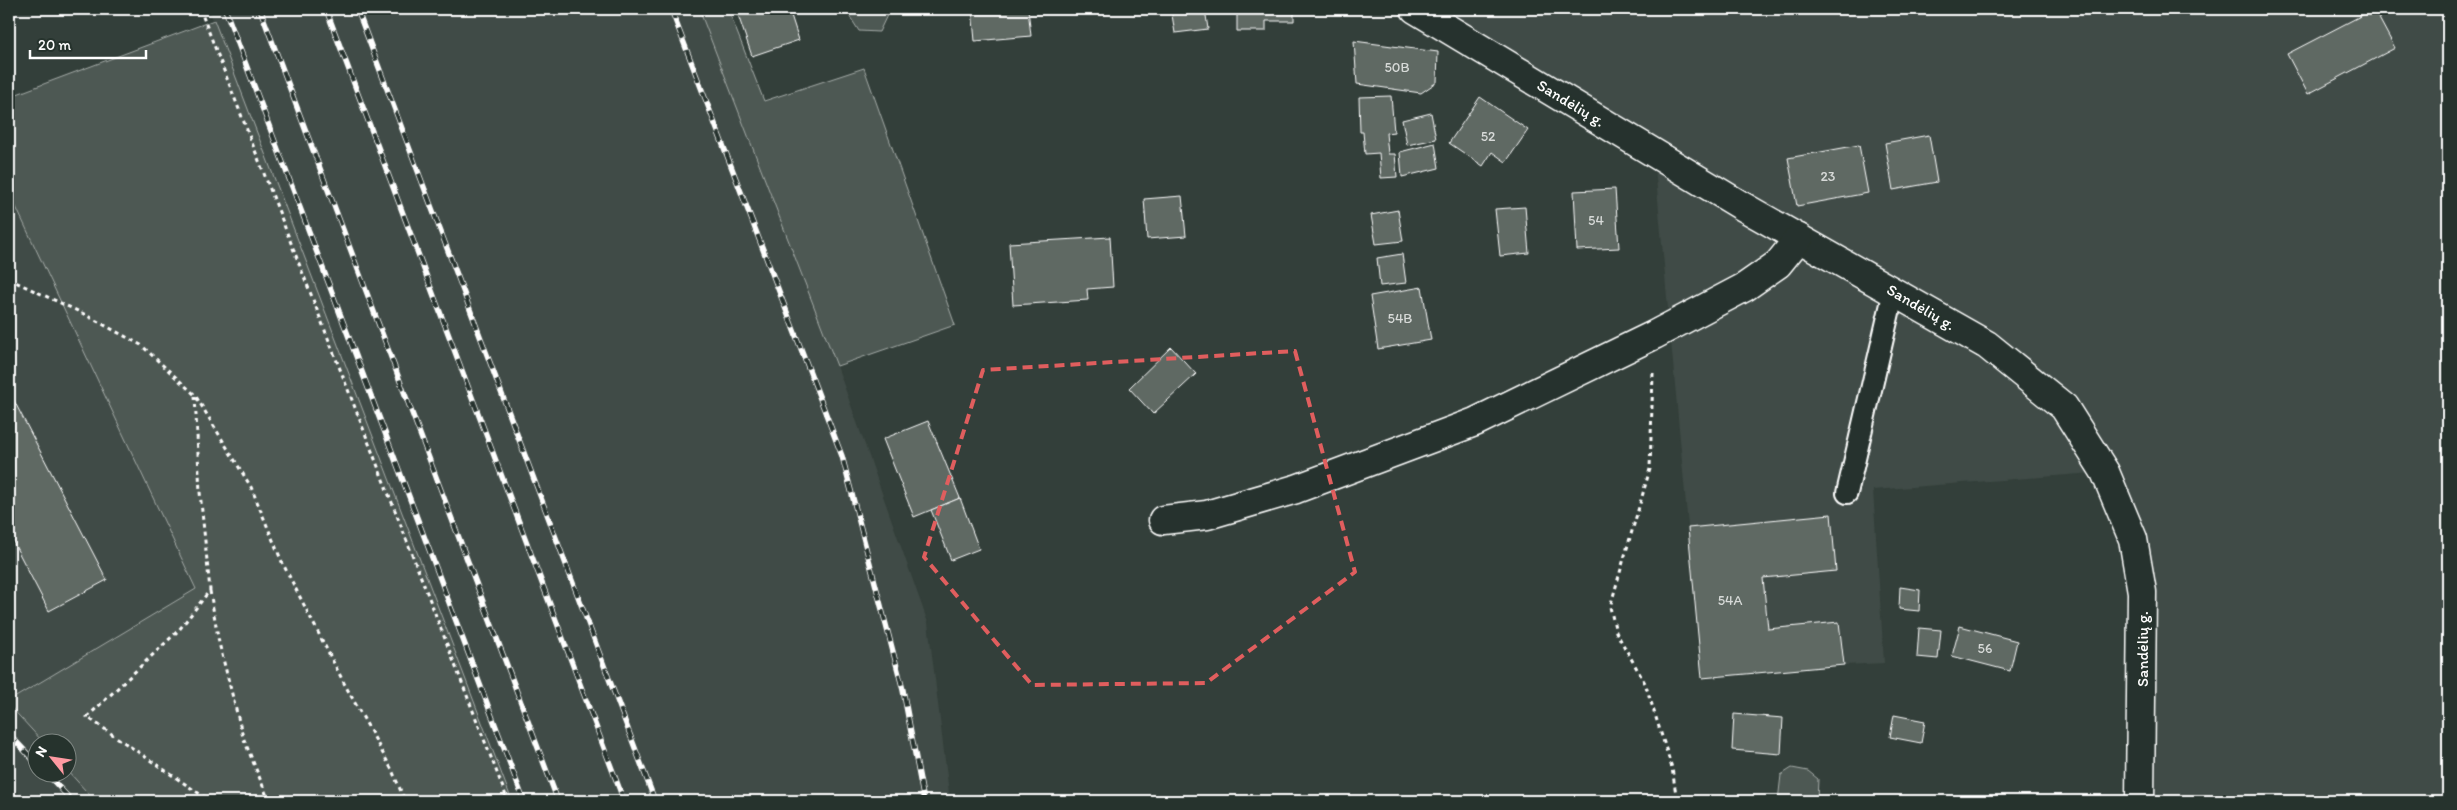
<svg xmlns="http://www.w3.org/2000/svg" width="2457" height="810" viewBox="0 0 2457 810" font-family="Itim,sans-serif">
<rect width="100%" height="100%" fill="#333f3a"/>
<filter id="ink" filterUnits="userSpaceOnUse"><feTurbulence type="fractalNoise" baseFrequency=".02" numOctaves="2"/><feDisplacementMap in="SourceGraphic" scale="10" xChannelSelector="R" yChannelSelector="G"/><feConvolveMatrix kernelMatrix="1 2 1 2 8 2 1 2 1" color-interpolation-filters="sRGB"/></filter>
<g filter="url(#ink)">
<g fill="#404c47">
<path d="M209 9H699L837 366 928 623 950 801H512Z"/>
<path d="M1414 9H2448V801H2140L2142 592 2105 472 1873 490 1884 663 1844 665 1702 678 1654 156Z"/>
<path d="M9 192 196 589 9 701Z"/>
<path d="M9 705 43 742H38V772H68V771L95 801H26L9 782Z"/>
</g>
<g fill="#4d5853" stroke="#a6aca9">
<path d="M699 9H728L764 101 864 68 955 325 837 366Z"/>
<path d="M845 9H890L879 32 859 31Z"/>
<path d="M214 20 512 801H95L68 771V742H43L9 705V701L196 589 9 192V97Z"/>
<path d="M1792 768 1808 771 1818 779 1817 801H1778L1781 775Z"/>
</g>
<g fill="#5f6964" stroke="#fff">
<path d="M736 9H789L799 40 752 56Z"/>
<path d="M972 9H1028L1031 36 975 41Z"/>
<path d="M1171 9H1205L1208 29 1175 33Z"/>
<path d="M1237 9H1294V21H1266V31H1237Z"/>
<path d="M2374 9 2395 48 2308 94 2287 54Z"/>
<path d="M1354 41 1438 52 1437 82 1421 93 1357 84Z"/>
<path d="M1391 96 1394 132 1386 133 1388 154H1395L1397 177 1381 178 1379 153 1365 154 1363 132H1360L1359 97Z"/>
<path d="M1480 97 1528 130 1506 162 1492 152 1483 166 1449 143Z"/>
<path d="M1431 113 1436 139 1407 145 1402 120Z"/>
<path d="M1929 135 1937 182 1893 190 1885 143Z"/>
<path d="M1435 143 1439 168 1402 177 1400 152Z"/>
<path d="M1859 145 1868 193 1797 206 1788 158Z"/>
<path d="M1615 189 1619 248 1577 250 1574 191Z"/>
<path d="M1182 196 1186 236 1147 239 1144 199Z"/>
<path d="M1525 207 1529 253 1500 256 1495 209Z"/>
<path d="M1398 210 1403 241 1376 244 1371 215Z"/>
<path d="M1110 237 1113 287 1087 289 1088 300 1013 305 1009 243Z"/>
<path d="M1402 254 1406 283 1380 286 1377 258Z"/>
<path d="M1422 287 1431 340 1378 349 1370 296Z"/>
<path d="M1171 347 1196 374 1153 414 1129 388Z"/>
<path d="M9 391 107 580 49 611 9 534Z"/>
<path d="M928 421 960 498 914 517 883 439Z"/>
<path d="M960 498 979 549 951 560 931 510Z"/>
<path d="M1831 514 1836 571 1763 578 1768 629 1839 622 1844 665 1702 678 1688 528Z"/>
<path d="M1900 587 1920 590 1919 611 1899 609Z"/>
<path d="M1960 626 2017 641 2010 671 1952 656Z"/>
<path d="M1919 628 1941 630 1938 659 1917 657Z"/>
<path d="M1734 714 1783 718 1781 754 1732 750Z"/>
<path d="M1894 715 1925 721 1921 743 1890 737Z"/>
</g>
<g fill="none" stroke-linecap="round" stroke-linejoin="round">
<g stroke="#fff" stroke-width="24">
<path id="service" d="M1847 493 1894 291"/>
</g>
<g stroke="#fff" stroke-width="31">
<g id="minor">
<path d="M1415 9 1742 206 1987 345 2064 407 2105 472 2133 539 2142 592 2140 801"/>
<path d="M1163 520 1207 515 1296 489 1475 422 1654 335 1745 287 1778 264 1799 238"/>
</g>
</g>
<g stroke="#fff" stroke-width="3" stroke-dasharray="4 4" stroke-linecap="butt">
<path d="M200 9 508 801"/>
<path d="M9 279 82 313 141 345 195 395 251 487 282 562 344 683 392 770 405 801"/>
<path d="M1653 373 1650 469 1610 607 1616 632 1645 683 1672 768 1677 801"/>
<path d="M195 396 200 492 210 590 179 630 87 717 210 801"/>
<path d="M210 591 219 643 243 737 269 801"/>
</g>
<use href="#service" stroke="#26332d" stroke-width="20"/>
<use href="#minor" stroke="#26332d" stroke-width="28"/>
<g stroke="#fff" stroke-width="5.5">
<g id="rail">
<path d="M225 9 524 801"/>
<path d="M260 9 558 801"/>
<path d="M326 9 624 801"/>
<path d="M357 9 655 801"/>
<path d="M671 9 842 456 903 690 924 801"/>
<path d="M9 734 38 765"/>
<path d="M45 772 72 801"/>
</g>
</g>
<use href="#rail" stroke="#26332d" stroke-width="4" stroke-dasharray="11" stroke-linecap="butt"/>
</g>
</g>
<path fill="none" stroke="#e05e5e" stroke-width="4" stroke-dasharray="10 6" stroke-linejoin="round" d="M1295 351 1355 572 1206 683 1032 685 924 557 983 370Z"/>
<g text-anchor="middle" dominant-baseline="central" stroke-width="4" stroke-linejoin="round" paint-order="stroke">
<g font-size="14" fill="#d7dad8">
<text x="1397" y="67">50B</text>
<text x="1488" y="136">52</text>
<text x="1828" y="176">23</text>
<text x="1596" y="220">54</text>
<text x="1400" y="318">54B</text>
<text x="1730" y="600">54A</text>
<text x="1985" y="648">56</text>
</g>
<g font-size="16" fill="#fff" stroke="#26332d">
<text transform="translate(1571 103) rotate(31)">Sandėlių g.</text>
<text transform="translate(1921 307) rotate(30)">Sandėlių g.</text>
<text transform="translate(2142 649) rotate(-90)">Sandėlių g.</text>
</g>
</g>
<rect width="2457" height="810" fill="none" stroke="#26332d" stroke-width="30"/>
<rect x="15" y="15" width="2427" height="780" fill="none" stroke="#fff" stroke-width="2" filter="url(#ink)"/>
<g transform="translate(52 758) rotate(300)"><circle r="24" fill="#26332d" stroke="#7d8581"/>
<path d="M0-4L9 19L0 12L-9 19Z" fill="#ff9aa2"/>
<text y="-8" font-size="14" font-weight="bold" text-anchor="middle" fill="#ffffff">N</text>
</g>
<path d="M30 50v8h116v-8" fill="none" stroke="#ffffff" stroke-width="2.5"/>
<text x="38" y="50" font-size="15" fill="#ffffff" stroke="#26332d" stroke-width="4" paint-order="stroke">20 m</text>
</svg>
